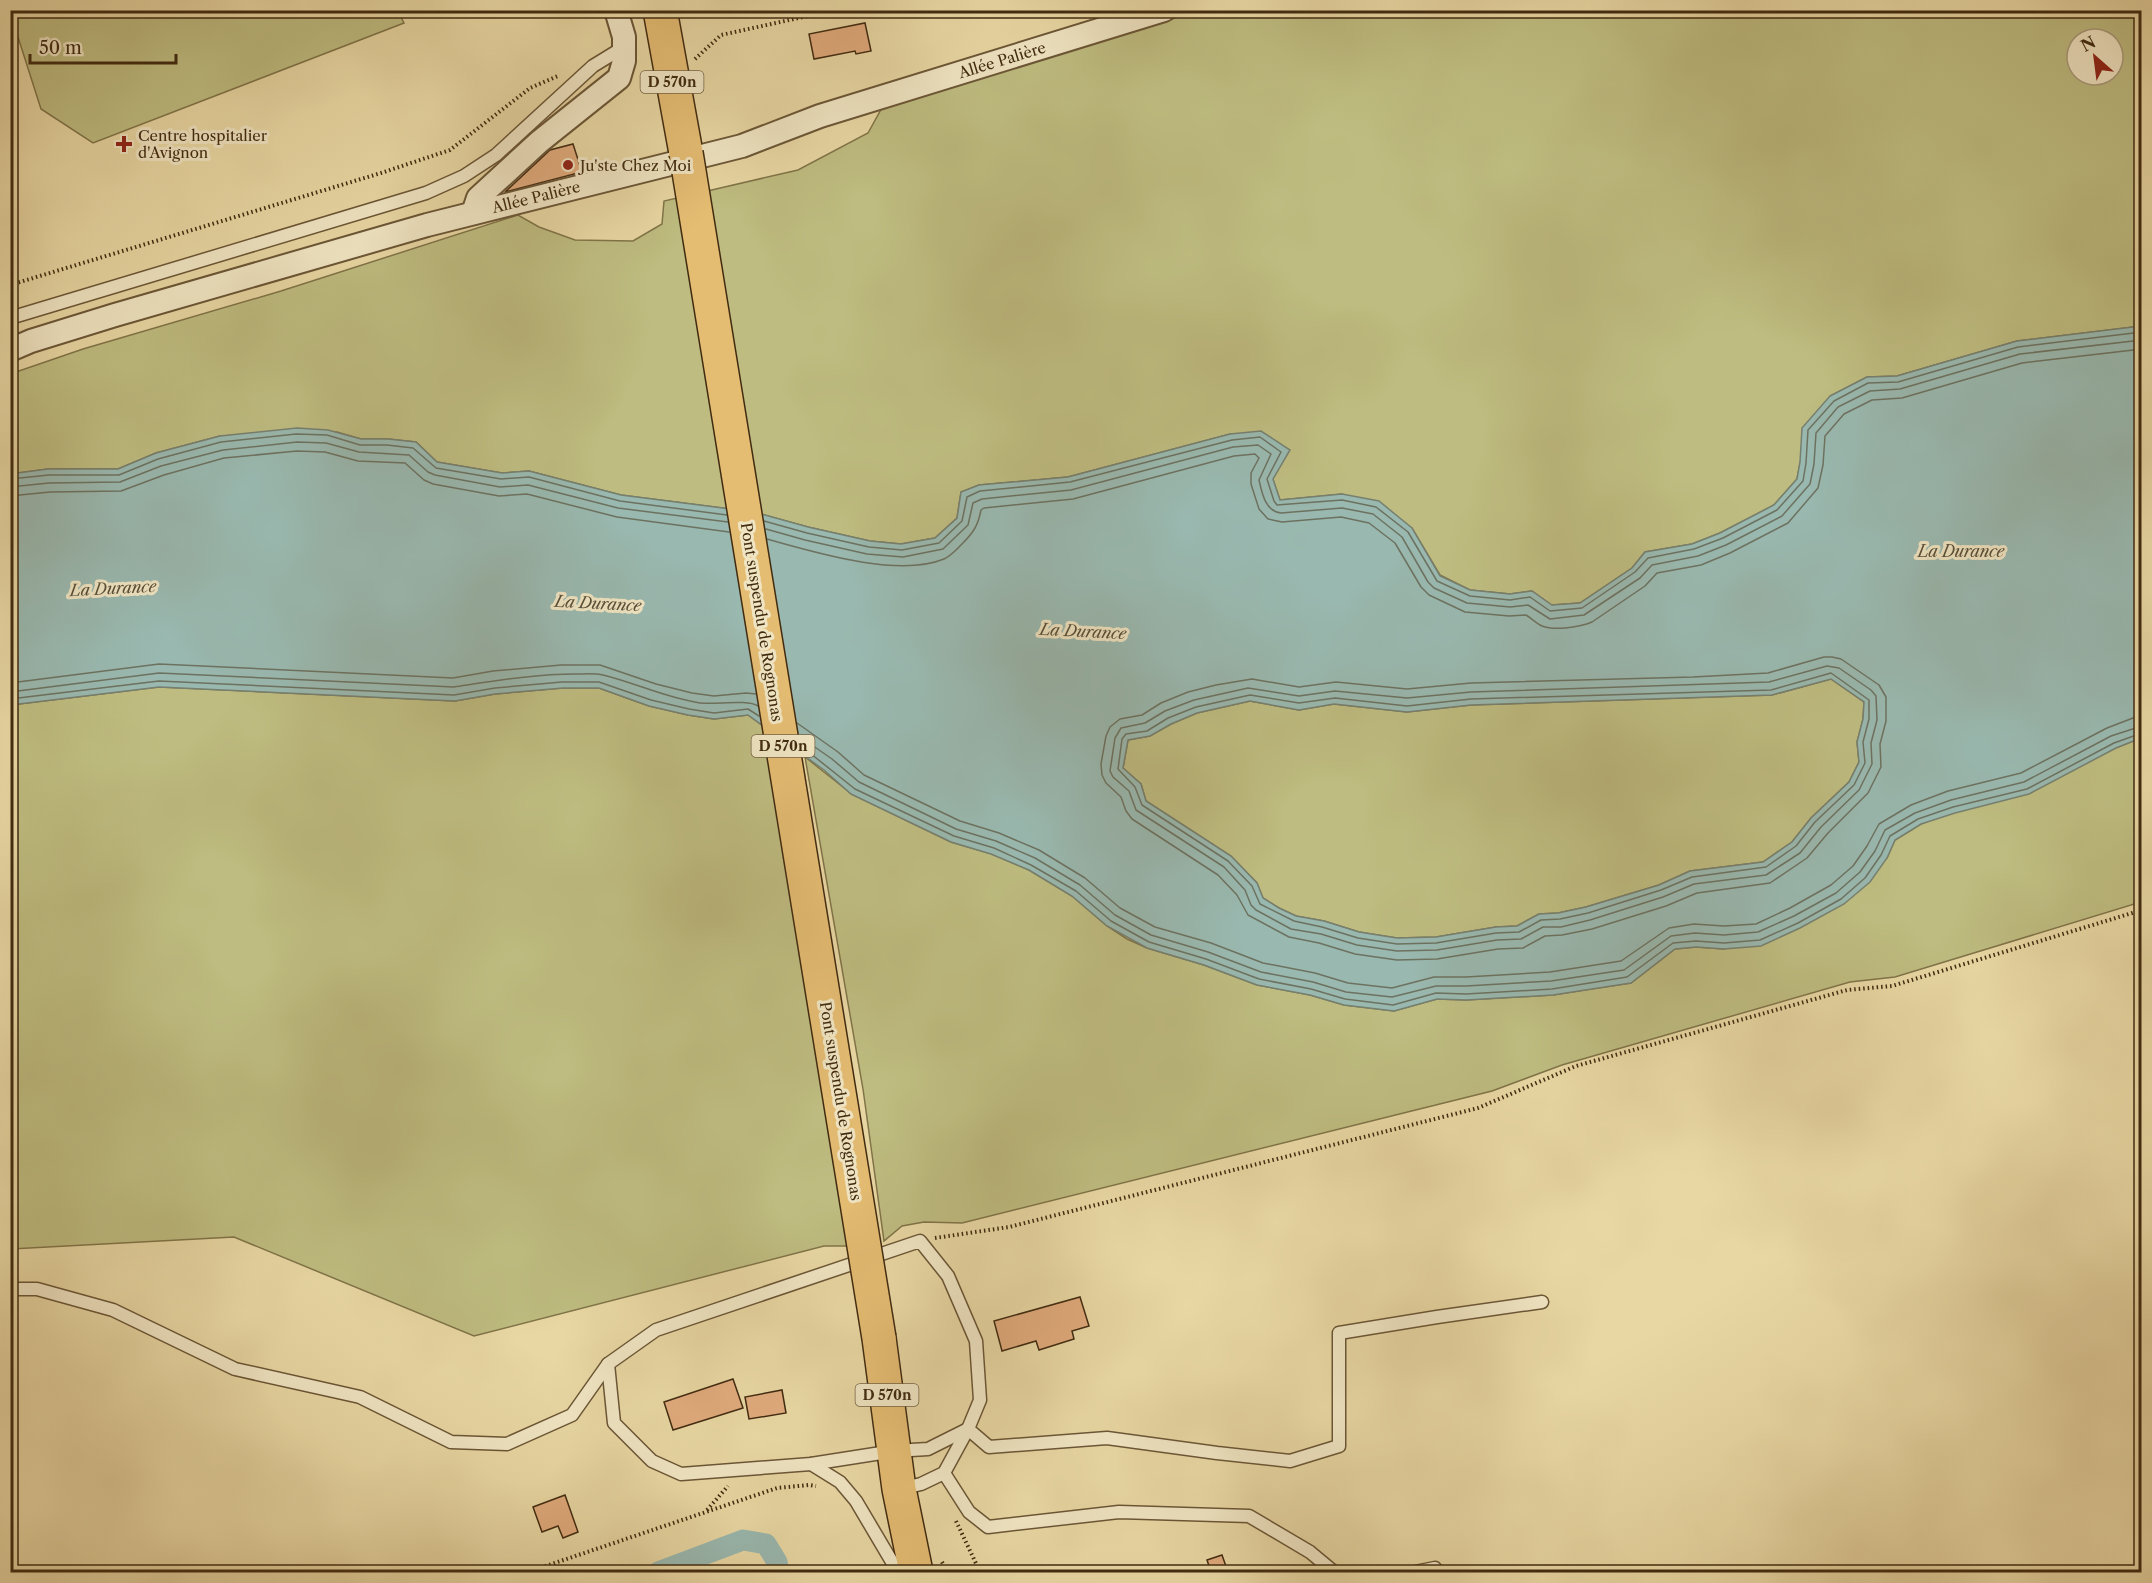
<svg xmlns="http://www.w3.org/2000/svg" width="2152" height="1583" viewBox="0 0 2152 1583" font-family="'Libre Caslon Text',serif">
<rect width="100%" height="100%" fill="#e8d7a3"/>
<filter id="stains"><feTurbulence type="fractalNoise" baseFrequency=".00333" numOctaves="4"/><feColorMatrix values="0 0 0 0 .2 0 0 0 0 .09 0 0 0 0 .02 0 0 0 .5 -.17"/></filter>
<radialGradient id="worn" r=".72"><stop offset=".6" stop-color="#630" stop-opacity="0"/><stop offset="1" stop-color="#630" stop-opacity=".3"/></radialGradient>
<g fill="#bebc80" stroke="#807448" stroke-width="1.5" fill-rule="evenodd">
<path d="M398 11 404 23 93 143 41 109 10 12 11 10Z"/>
<path d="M1198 11H2141V326L2017 341 1897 376 1867 377 1830 396 1800 463 1797 479 1774 505 1720 533 1692 544 1645 552 1632 568 1580 603 1551 605 1532 591 1510 594 1470 590 1440 575 1412 528 1342 494 1280 500 1273 480 1230 434 1068 477 979 485 961 492 957 518 935 538 901 544 870 541 808 527 754 512 621 495 529 471 502 473 437 462 416 442 388 439H361L337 432 220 436 156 453 118 469H48L11 474 10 374 83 349 281 291 518 215 539 227 575 240 633 241 662 224 664 201 798 170 868 133 883 106ZM2077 39H2113V75H2077Z"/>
<path d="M1831 679 1864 702 1863 719 1857 742 1859 762 1849 782 1811 818 1792 842 1763 862 1690 871 1659 885 1586 907 1558 913 1539 914 1517 926 1496 927 1436 937 1397 938 1359 932 1324 921 1296 916 1279 908 1263 898 1257 883 1231 856 1146 801 1141 784 1123 768 1128 740 1150 736 1171 724 1197 713 1250 701 1299 710 1334 704 1407 712 1471 705 1772 695Z"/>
<path d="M159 687 455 701 495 694 563 688H599L649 706 688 715 714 719 748 715 763 726 851 1246H824L474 1336 234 1237 11 1249V705Z"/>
<path d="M2141 738V902L1895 977 1850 982 1562 1065 1492 1091 962 1223 924 1222 902 1226 884 1241 863 1089 805 757 852 794 951 842 992 854 1029 870 1072 896 1107 926 1127 939 1147 948 1204 965 1257 985 1310 995 1344 1005 1394 1011 1437 999 1466 1000 1553 995 1591 989 1631 983 1675 949 1696 947 1724 949 1887 858 1895 840 1921 824Z"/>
</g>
<path fill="#99b8af" stroke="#768070" stroke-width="1.5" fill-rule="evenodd" d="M2141 326V738L2116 748 2029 794 1955 813 1921 824 1895 840 1887 858 1870 882 1844 904 1800 928 1761 946 1724 949 1696 947 1675 949 1631 983 1553 995 1466 1000 1437 999 1394 1011 1344 1005 1310 995 1257 985 1204 965 1147 948 1107 926 1072 896 1029 870 991 854 951 842 851 794 824 770 748 715 714 719 688 715 649 706 599 688H563L495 694 455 701 159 687 11 705 10 474 48 469H118L156 453 220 436 297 428 328 430 361 439H388L416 442 437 462 502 473 529 471 621 495 754 512 808 527 870 541 901 544 935 538 957 518 961 492 979 485 1068 477 1230 434 1261 431 1290 450 1273 479 1280 500 1342 494 1379 501 1412 528 1440 576 1470 590 1510 594 1532 591 1552 605 1580 603 1632 568 1645 552 1692 544 1720 533 1774 505 1797 479 1800 462 1802 428 1830 396 1867 377 1897 376 2017 341ZM1831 679 1864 702 1863 719 1857 742 1859 762 1849 782 1811 818 1792 842 1763 862 1690 871 1659 885 1586 907 1558 913 1539 914 1517 926 1496 927 1436 937 1397 938 1359 932 1324 921 1296 916 1279 908 1263 898 1257 883 1231 856 1146 801 1141 784 1123 768 1128 740 1150 736 1171 724 1197 713 1250 701 1299 710 1334 704 1407 712 1471 705 1772 695Z"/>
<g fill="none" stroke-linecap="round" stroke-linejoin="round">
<g stroke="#6d7260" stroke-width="1.5">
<path d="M10 479 49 475H119L158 459 221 442 296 434 327 435 360 445H387L413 448 436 468 501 479 529 477 620 501 727 515"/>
<path d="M10 487 49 483 120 482 161 466 223 450 297 442 326 443 359 452 409 455 428 472 435 475 500 487 528 485 618 508 728 522"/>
<path d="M10 496 50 492 121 491 164 475 224 458 297 451 325 452 358 461 405 463 424 480 433 484 499 496 527 494 617 517 729 532"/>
<path d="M764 521 807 533 869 547 902 550 939 543 962 521 967 497 980 491 1070 482 1232 440 1260 437 1281 452 1267 479 1274 501 1277 505 1342 500 1376 507 1408 532 1437 581 1470 596 1510 600 1530 597 1550 611 1582 608 1635 572 1648 558 1694 549 1723 538 1777 510 1803 481 1806 463 1808 430 1834 401 1868 383 1898 382 2018 347 2142 332"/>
<path d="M766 529 805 540 867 554 903 557 943 549 968 525 973 503 982 499 1071 490 1233 447 1258 445 1271 454 1259 480C1262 493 1265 511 1281 513L1342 508 1373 514 1402 537 1428 582 1434 588 1467 603 1510 607 1528 605 1550 619 1584 615 1640 578 1652 565 1698 556 1726 545 1782 516 1810 484 1814 464 1816 433 1838 407 1870 391 1900 389 2020 354 2142 340"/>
<path d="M767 539C814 552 898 578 944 559 951 556 956 550 961 545 973 533 978 526 981 510L984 508 1073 499 1234 456 1255 454 1259 458 1251 473V484L1259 509 1268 519 1282 522 1341 517 1369 523 1395 543 1421 587 1429 595 1465 612 1509 616 1526 615C1531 618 1536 623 1542 626 1555 631 1580 627 1592 622L1645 586 1657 573 1701 565 1730 553 1788 523 1818 488 1823 465 1825 436 1844 414 1872 400 1902 398 2022 363 2142 349"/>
<path d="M1824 657H1832L1841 659 1879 685 1886 697V721L1880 744 1881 767 1868 793 1828 833 1807 858 1770 883 1697 893 1666 906 1592 929 1562 935 1545 936 1523 948 1498 949 1437 959 1397 960 1355 954 1319 943 1289 937 1248 915 1237 895 1218 875 1132 819 1126 811 1121 797 1106 783 1102 775 1101 764 1106 736 1110 727 1120 719 1142 715 1161 703 1188 692 1216 685 1252 679 1299 687 1336 682 1407 689 1471 683 1693 677 1768 673Z"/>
<path d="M1827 666 1839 668 1871 690 1876 696 1877 720 1871 743 1872 764 1859 790 1821 827 1800 853 1766 875 1694 884 1663 897 1590 920 1561 927H1543L1521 939 1497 940 1437 950 1397 951 1357 945 1321 934 1291 929 1256 910 1251 905 1245 890 1224 867 1136 810 1129 791 1113 777 1110 771 1115 738 1121 728 1145 723 1165 711 1194 700 1248 688 1299 696 1335 691 1407 698 1471 692 1769 682Z"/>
<path d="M1831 673 1869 700V719L1863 742 1865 763 1854 785 1815 822 1796 846 1766 867 1692 877 1661 890 1588 913 1560 919 1541 920 1519 932 1496 933 1436 943 1397 944 1358 938 1322 927 1294 921 1260 904 1252 886 1228 861 1142 805 1135 787 1118 769 1122 739 1126 734 1147 731 1168 718 1196 707 1250 695 1299 703 1335 698 1407 706 1471 699 1771 690Z"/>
<path d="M10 683 159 664 453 678 493 671 561 665H600L656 684 692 693 714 696 746 693 756 694"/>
<path d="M10 692 159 673 454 687C494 681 535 674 576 674 585 674 595 673 603 675 636 683 666 698 700 703 716 705 747 699 758 706"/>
<path d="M10 699 159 681 454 695 495 688 562 682H599L651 700 689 709 714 713 748 709 759 716"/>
<path d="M797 723 838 752 864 775 960 821 999 833 1039 850 1085 878 1120 908 1155 927 1211 943 1263 963 1315 973 1348 983 1392 988 1434 977H1466L1550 972 1621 961 1669 928 1694 924 1724 926 1756 924 1790 908 1831 885 1853 866 1867 846 1879 824 1911 805 1948 791 2021 773 2107 728 2133 718 2142 717"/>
<path d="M799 736 832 759 859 782 956 829 996 841 1035 858 1080 885 1115 915 1151 935 1208 952 1261 972 1313 982 1346 992 1392 997 1436 986H1466L1551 981 1624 970 1671 936 1695 933 1724 935 1758 932 1794 916 1836 893 1860 872 1875 851 1885 830 1915 813 1951 800 2024 782 2111 736 2142 726"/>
<path d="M801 746 855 789 954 836 994 848 1031 865 1076 891 1111 921 1149 942 1206 959 1259 979 1311 989 1345 999 1393 1005 1436 993 1466 994 1552 989 1627 977 1673 943 1696 941 1724 943 1760 940 1798 923 1841 899 1865 878 1881 855 1890 836 1918 819 1953 807 2027 789 2114 743 2142 733"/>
</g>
<path stroke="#99b8af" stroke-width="21" d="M658 1572 743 1540 766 1544 777 1562 779 1572"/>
</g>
<g fill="#e0aa7c" stroke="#412b11" stroke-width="1.5">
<path d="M865 23 871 51 856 54 855 51 814 59 809 34Z"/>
<path d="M573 144 582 172 505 192 550 150Z"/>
<path d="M1080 1297 1089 1326 1072 1331 1074 1339 1039 1350 1036 1341 1002 1351 994 1321Z"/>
<path d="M733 1379 743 1408 673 1430 664 1402Z"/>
<path d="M782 1390 786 1413 749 1419 745 1397Z"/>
<path d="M565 1495 578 1532 563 1538 558 1526 542 1532 533 1507Z"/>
<path d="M1222 1555 1228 1572H1211L1207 1560Z"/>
</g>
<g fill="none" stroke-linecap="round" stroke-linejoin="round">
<g stroke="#6b5636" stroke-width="15">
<g id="service">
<path d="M10 116V128"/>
<path d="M10 318 426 193 464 176 496 155 593 66 624 47"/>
<path d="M10 1289H37L113 1310 235 1369 360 1397 451 1442 507 1444 572 1415 608 1364 656 1330 920 1241 948 1276 976 1341 980 1400 968 1429 944 1473 921 1484 900 1489"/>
<path d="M608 1364 614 1423 652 1461 681 1474 811 1464 894 1451 928 1449 968 1429"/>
<path d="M968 1429 989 1447 1107 1438 1217 1453 1290 1461 1339 1446V1333L1437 1317 1542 1302"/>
<path d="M811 1464 840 1482 856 1501 898 1572"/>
<path d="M944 1473 969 1512 988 1527 1119 1512 1249 1516 1310 1552 1334 1572"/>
<path d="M1415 1572 1435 1568"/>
</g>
</g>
<g stroke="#6b5636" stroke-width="26">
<g id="minor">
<path d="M473 213 478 198 539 142 619 78 624 61V37L616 10"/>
<path d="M10 350 31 341 115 315 427 225 742 146 820 116 1164 10"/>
</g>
</g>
<g stroke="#412b11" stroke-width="36">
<g id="primary">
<path d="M660 10 686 153"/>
<path d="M879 1338 899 1489 916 1572"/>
</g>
</g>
<g stroke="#412b11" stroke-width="4" stroke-dasharray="1.5 3" stroke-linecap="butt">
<path d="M695 59 721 35 835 10"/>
<path d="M10 285 381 173 450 150 530 88 558 76"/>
<path d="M935 1238 1009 1227 1478 1108 1576 1066 1847 990 1892 986 2142 910"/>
<path d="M707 1510 728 1486"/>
<path d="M956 1521 980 1572"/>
<path d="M942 1562 947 1572"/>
<path d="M528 1572 777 1488 809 1485 816 1486"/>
</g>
<use href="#service" stroke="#f0e5c3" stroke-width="12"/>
<use href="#minor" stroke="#f0e5c3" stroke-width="22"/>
<use href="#primary" stroke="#e4bc72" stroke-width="33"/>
<g stroke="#412b11" stroke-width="36" stroke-linecap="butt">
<path id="primary-bridge" d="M686 153 879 1338"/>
</g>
<use href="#primary-bridge" stroke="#e4bc72" stroke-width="33"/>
</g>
<g fill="#8f2418" stroke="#f0e5c3" stroke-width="2">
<path d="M121 135h6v6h6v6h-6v6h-6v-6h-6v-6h6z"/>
<circle cx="568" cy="165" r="6"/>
</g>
<g text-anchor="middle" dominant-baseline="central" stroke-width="6" stroke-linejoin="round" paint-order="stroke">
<g fill="#f0e5c3" stroke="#766346" stroke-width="1.5">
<rect x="640.5" y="71" width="63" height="22" rx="4.5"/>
<rect x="751.5" y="735" width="63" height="22" rx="4.5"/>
<rect x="855.5" y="1384" width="63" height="22" rx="4.5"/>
</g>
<g font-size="14" font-weight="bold" fill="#412b11">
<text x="672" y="82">D 570n</text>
<text x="783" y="746">D 570n</text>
<text x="887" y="1395">D 570n</text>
</g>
<g font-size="15" fill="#412b11" stroke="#f0e5c3">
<text transform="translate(1002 60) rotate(-17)">Allée Palière</text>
<text transform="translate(536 197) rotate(-14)">Allée Palière</text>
<text transform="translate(762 622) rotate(81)">Pont suspendu de Rognonas</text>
<text transform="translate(841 1101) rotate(81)">Pont suspendu de Rognonas</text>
</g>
<g font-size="15" fill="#412b11" stroke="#f0e5c3" text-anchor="start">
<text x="138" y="135">Centre hospitalier<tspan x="138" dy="17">d'Avignon</tspan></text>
<text x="580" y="165">Ju'ste Chez Moi</text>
</g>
<g font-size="16" font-style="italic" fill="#574e38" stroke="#f0e5c3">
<text x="1961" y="551">La Durance</text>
<text transform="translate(113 588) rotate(-3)">La Durance</text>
<text transform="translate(598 603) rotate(3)">La Durance</text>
<text transform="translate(1083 631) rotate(3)">La Durance</text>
</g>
</g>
<rect width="2152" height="1583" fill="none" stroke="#e8d7a3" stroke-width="36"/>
<rect x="12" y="12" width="2128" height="1559" fill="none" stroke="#412b11" stroke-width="3"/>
<rect x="18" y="18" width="2116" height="1547" fill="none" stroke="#412b11" stroke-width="1.5"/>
<g transform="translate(2095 57) rotate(332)"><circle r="28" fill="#f0e5c3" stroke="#aa9b7c" stroke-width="1.5"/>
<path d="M0-4.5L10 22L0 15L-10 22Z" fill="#8f2418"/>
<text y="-9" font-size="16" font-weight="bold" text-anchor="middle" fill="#412b11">N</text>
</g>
<path d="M30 54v9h146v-9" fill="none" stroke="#412b11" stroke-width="3"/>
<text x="39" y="54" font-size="18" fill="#412b11" stroke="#f0e5c3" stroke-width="4.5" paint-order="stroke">50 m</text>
<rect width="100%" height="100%" filter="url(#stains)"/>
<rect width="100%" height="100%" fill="url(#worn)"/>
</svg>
